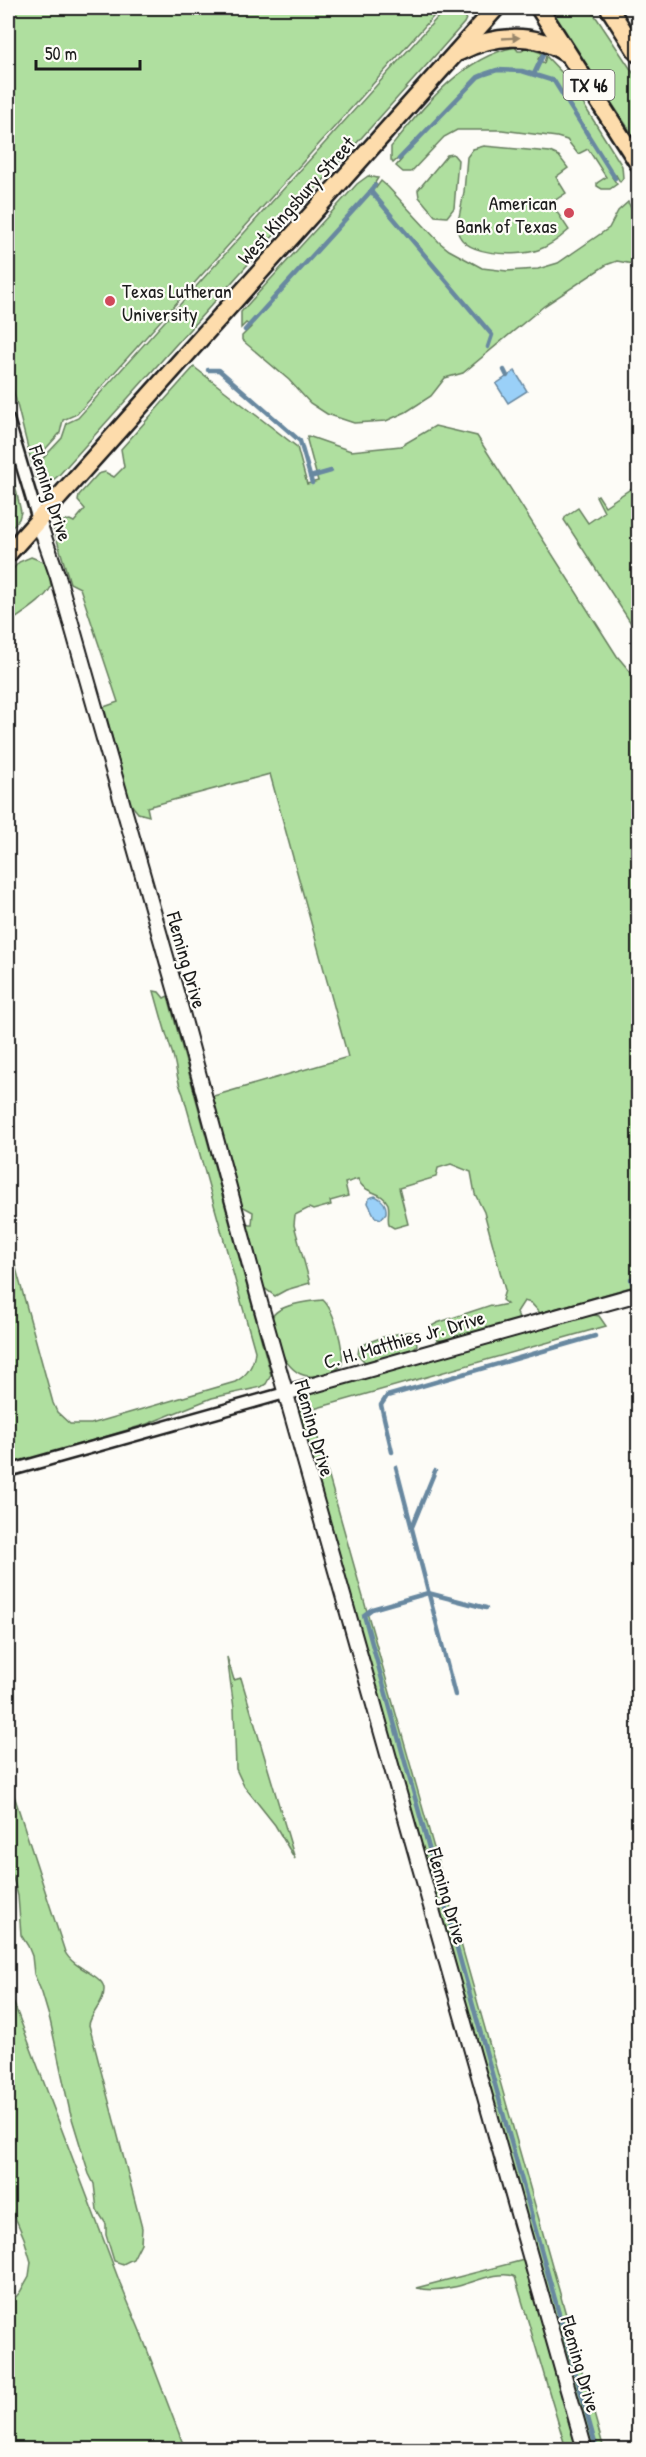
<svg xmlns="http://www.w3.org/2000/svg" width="646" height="2457" viewBox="0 0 646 2457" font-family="'Patrick Hand',sans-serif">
<rect width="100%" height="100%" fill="#fdfcf7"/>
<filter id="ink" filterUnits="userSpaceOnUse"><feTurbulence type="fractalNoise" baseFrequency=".0167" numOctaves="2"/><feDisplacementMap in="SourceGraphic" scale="12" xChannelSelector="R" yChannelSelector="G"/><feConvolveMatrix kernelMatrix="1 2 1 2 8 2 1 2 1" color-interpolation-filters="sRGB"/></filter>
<g filter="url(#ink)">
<g fill="#afdf9f" stroke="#667e5e" stroke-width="1.5">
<path d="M8 8H441L77 414 63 420 60 433 32 464 8 369Z"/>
<path d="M446 8H471L464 23 441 49 59 475 52 481 41 482 36 477 34 468 62 438 67 423 78 418Z"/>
<path d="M549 8H590L638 80V143Z"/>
<path d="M515 47 518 51H522L525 47 542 53 538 59 544 63 546 56 567 78 622 166 623 178 620 182 616 175 612 177 617 184 610 189H602L597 186V183L606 177 588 149 578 154 567 140 557 137 502 130H457L444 137 411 172H403L396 166 402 159 401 156 393 163 391 160V147C424 106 461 58 515 47Z"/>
<path d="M484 146 550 152 559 156 568 168 556 177 566 193 551 203 569 230C560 238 550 246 538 250 518 257 458 257 457 227L464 192 467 157 473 149Z"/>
<path d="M453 154 458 160 454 208 447 217 435 216 419 197 418 190 447 155Z"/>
<path d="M368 176 378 178 373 186 376 188 381 181 388 187 439 242 449 250 482 268 507 271 538 269 558 263 609 228 618 211 628 202 632 210 636 208 632 201 638 199V216L635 211 632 213 638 223V265L617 261 606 265 544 306 463 373 445 378 431 396 406 412 386 421 354 423 327 414 310 403 289 380 242 340V336L251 327 246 323 241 328V312L357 184Z"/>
<path d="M194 367 297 447 307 484 318 481 307 440 308 436 351 451 401 446 435 426 477 436 617 656 638 681V1285L540 1313 531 1303 524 1301 517 1312 519 1320 447 1341 437 1340 430 1327 437 1323 491 1305 493 1307 507 1304 502 1300 505 1290 484 1212 475 1194 471 1172 451 1164 438 1168 436 1177 399 1188 408 1224 394 1228 389 1225C387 1218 390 1211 388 1204 382 1190 364 1195 358 1179L345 1183 348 1196 330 1201 331 1205 313 1210 309 1208 295 1215 294 1225 310 1283 286 1290 275 1296 263 1287 245 1225H252L253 1212 240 1205 210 1097 348 1057 270 774 147 807 149 816 138 813 130 803 104 707 118 702 80 588 70 583 54 530 58 522 70 520 74 522 85 509 78 501 79 495 98 474 105 472 114 477 124 467 121 449Z"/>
<path d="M8 454 21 512 19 519 8 532Z"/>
<path d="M638 484V634L564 520 566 516 578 508 588 523 604 512 596 496 598 495 605 506Z"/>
<path d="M31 557 44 562 49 571 51 587C44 601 21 614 8 624V575L19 562Z"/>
<path d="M154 991 159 992 164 998 168 996 271 1375 266 1384 261 1387 212 1398 147 1424 8 1466V1239L53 1403 57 1412 70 1424H91L235 1382C248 1375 254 1365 255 1351L183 1094C176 1080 177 1066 172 1052 165 1032 160 1012 154 991Z"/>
<path d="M323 1300C335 1311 344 1349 342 1364 337 1372 329 1372 321 1375 288 1384 275 1344 272 1318 276 1305 309 1301 323 1300Z"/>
<path d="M588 1314 599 1316 606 1326 310 1410 604 2449H592L299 1414 304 1398 314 1392Z"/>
<path d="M408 1332H415L417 1345 412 1350 368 1362H365L358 1355 359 1347C374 1339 391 1334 408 1332Z"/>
<path d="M227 1657 234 1680 241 1678 295 1859 275 1825 244 1786 236 1769 234 1708Z"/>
<path d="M8 1777 65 1952C74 1970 105 1975 104 1990 104 2004 91 2012 89 2025L142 2228 141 2243 133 2259 123 2264 114 2261 106 2235V2224L97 2210 94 2184 89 2174 70 2112 50 2020 42 1993 34 1974 32 1956 28 1946 21 1935 18 1896 8 1859Z"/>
<path d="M8 1988 120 2283 140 2331 185 2449H8V2306L20 2292 29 2276 31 2262 24 2238 8 2201Z"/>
<path d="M524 2260 578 2449H566L515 2277C501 2269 470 2284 454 2287 441 2290 429 2291 416 2288Z"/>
</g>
<g fill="#9ad0f8" stroke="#6888a0" stroke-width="1.5">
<path d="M515 371 527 391 508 403 496 384Z"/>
<path d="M375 1196C382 1199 387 1205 386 1213L381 1219 375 1217 368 1203 369 1198Z"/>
</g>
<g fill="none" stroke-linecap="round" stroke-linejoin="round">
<g stroke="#6888a0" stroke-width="4.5">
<path d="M534 74 543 55"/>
<path d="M399 159 478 77 485 74 497 70 522 71 554 81 615 178"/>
<path d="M375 185 371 191 374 195 492 335 488 347"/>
<path d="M633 207 638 209"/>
<path d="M245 330 371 191"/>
<path d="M208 370H219L300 441 312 483"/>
<path d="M504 370 507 376"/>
<path d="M310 477 331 471"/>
<path d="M632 1283 631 1279 638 1277"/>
<path d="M392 1452 381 1405 387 1396 595 1336"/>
<path d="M396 1467 455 1695"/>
<path d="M412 1527 435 1471"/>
<path d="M486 1608 428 1593 372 1609 364 1615 597 2450"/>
</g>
<g stroke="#1c1c1c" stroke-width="15">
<g id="minor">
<path d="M8 419 38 520"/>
<path d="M8 1471 285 1393"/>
</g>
</g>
<g stroke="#1c1c1c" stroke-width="18">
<g id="tertiary">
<path d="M38 520 58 577 182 1013 261 1306 585 2450"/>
<path d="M285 1393 638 1294"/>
</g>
</g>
<g stroke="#1c1c1c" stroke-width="21">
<g id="primary">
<path d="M539 8 638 163"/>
<path d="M609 8 638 54"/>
<path d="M459 52C493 35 532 31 565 53"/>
<path d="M8 554 496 8"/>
</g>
</g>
<use href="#minor" stroke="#fdfcf7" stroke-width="10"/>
<use href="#tertiary" stroke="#fdfcf7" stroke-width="14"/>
<use href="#primary" stroke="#fddcac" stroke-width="16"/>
</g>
<defs><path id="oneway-solid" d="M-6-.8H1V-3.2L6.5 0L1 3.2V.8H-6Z" transform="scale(1.5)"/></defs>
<use fill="#98866b" href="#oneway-solid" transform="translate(511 38) rotate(-3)"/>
</g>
<g fill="#d1495b" stroke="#fdfcf7" stroke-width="2">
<circle cx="569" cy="213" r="6"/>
<circle cx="110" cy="301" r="6"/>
</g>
<g text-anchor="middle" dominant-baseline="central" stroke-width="4.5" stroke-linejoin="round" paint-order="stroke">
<rect fill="#fdfcf7" stroke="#605f5e" stroke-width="1.5" x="563.5" y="70" width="51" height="30" rx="4.5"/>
<g font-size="18" font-weight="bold" fill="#1c1c1c">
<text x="589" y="85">TX 46</text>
</g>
<g font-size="20" fill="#1c1c1c" stroke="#fdfcf7">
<text transform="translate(296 200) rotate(-48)">West Kingsbury Street</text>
<text transform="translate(51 493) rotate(72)">Fleming Drive</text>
<text transform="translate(187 960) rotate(74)">Fleming Drive</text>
<text transform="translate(404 1339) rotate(-16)">C. H. Matthies Jr. Drive</text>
<text transform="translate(315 1428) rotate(74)">Fleming Drive</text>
<text transform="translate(448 1896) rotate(74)">Fleming Drive</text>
<text transform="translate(581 2364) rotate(74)">Fleming Drive</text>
</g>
<g font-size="20" fill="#1c1c1c" stroke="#fdfcf7" text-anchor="end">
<text x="557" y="202">American<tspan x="557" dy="23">Bank of Texas</tspan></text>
<text x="122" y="290" text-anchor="start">Texas Lutheran<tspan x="122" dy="23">University</tspan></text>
</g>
</g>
<rect width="646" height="2457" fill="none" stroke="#fdfcf7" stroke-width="30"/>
<rect x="15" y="15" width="616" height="2427" fill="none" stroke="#1c1c1c" stroke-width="2" filter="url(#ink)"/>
<path d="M36 60v9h104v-9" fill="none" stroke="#1c1c1c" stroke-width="3"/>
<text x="45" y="60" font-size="18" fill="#1c1c1c" stroke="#fdfcf7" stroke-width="4.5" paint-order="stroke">50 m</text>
</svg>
